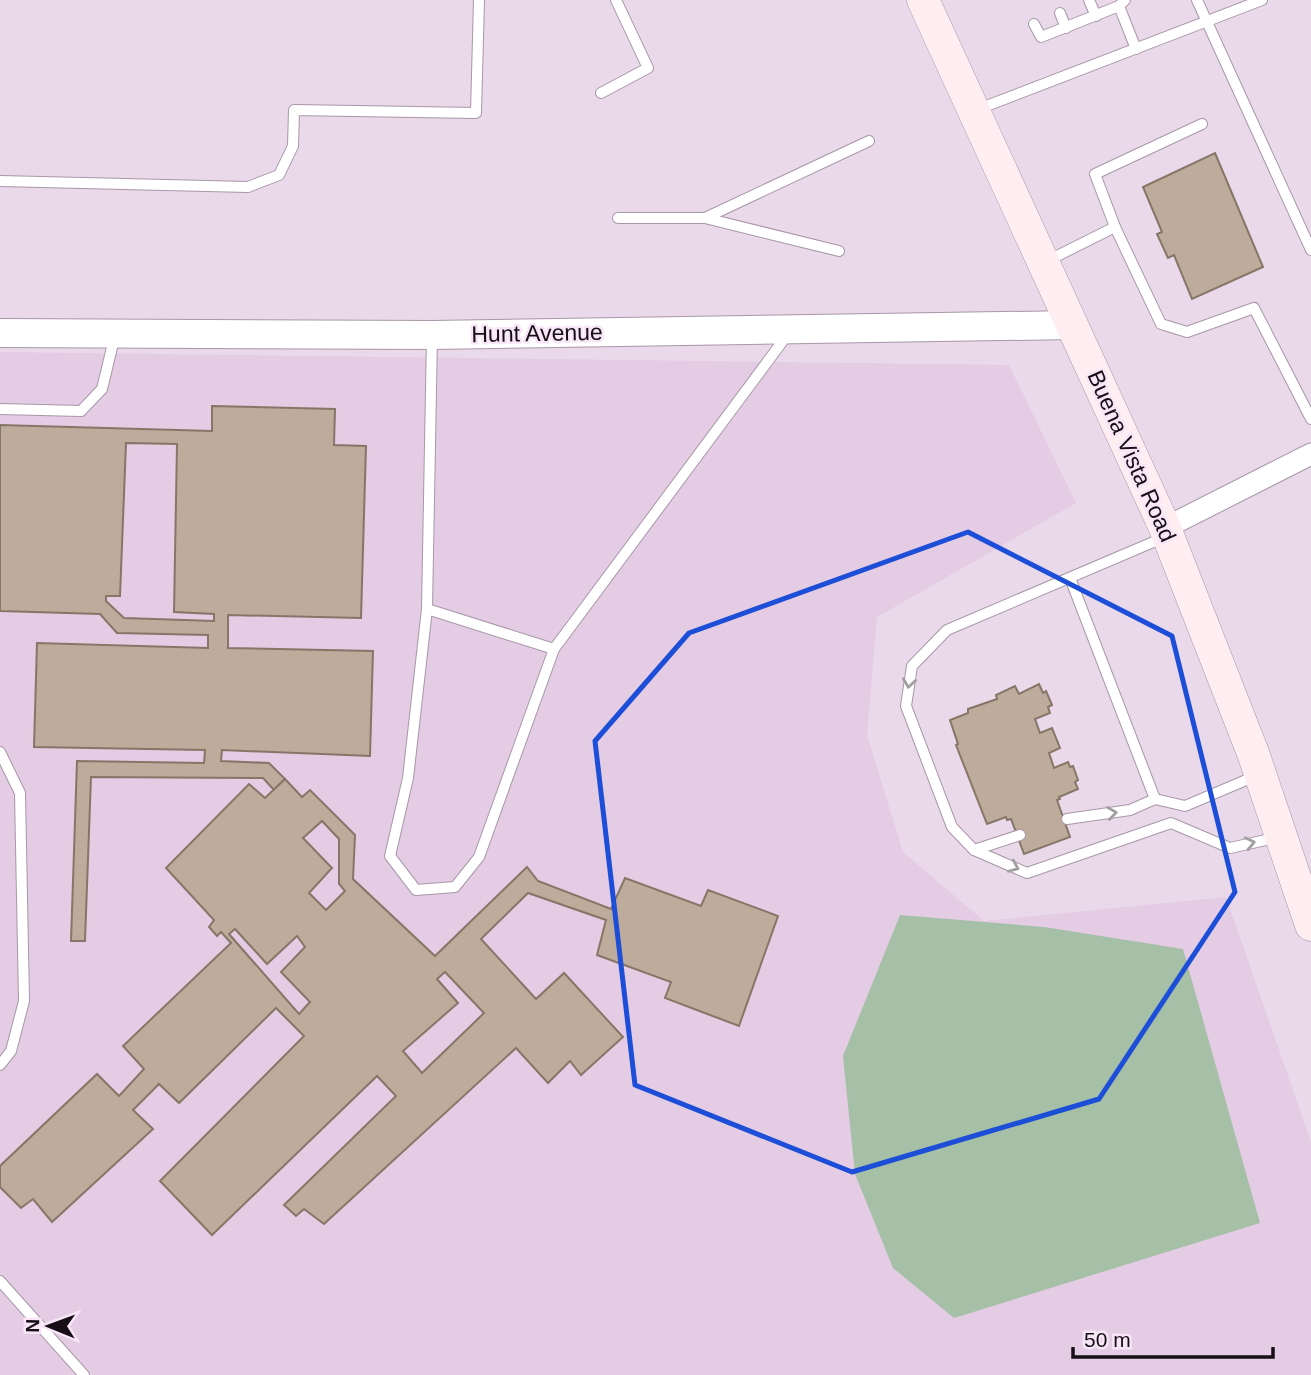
<svg xmlns="http://www.w3.org/2000/svg" width="1311" height="1375" viewBox="0 0 1311 1375" font-family="Helvetica,sans-serif">
<rect width="100%" height="100%" fill="#ead9eb"/>
<path fill="#e3cce4" d="M0 352 1009 365 1076 503 877 617 867 735 903 852 984 921 1226 897 1311 1142V1375H0Z"/>
<path fill="#a6bfa7" d="M900 915 1044 927 1183 949 1260 1223 954 1318 893 1268 855 1174 843 1056Z"/>
<g fill="#bdab9b" stroke="#867667" stroke-width="2" fill-rule="evenodd">
<path d="M1215 153 1263 267 1192 299 1174 255 1168 258 1157 234 1162 232 1143 187Z"/>
<path d="M212 406 335 409 334 445 366 446 361 618 228 615V648L373 651 370 756 222 750 221 761 269 763 285 779 274 790 263 778 91 777 85 941H71L77 761 204 763 205 750 34 747 37 643 208 648V635L117 633 100 614 0 611V425L212 431ZM126 443 177 444 174 612 214 614V621L124 618 106 601V596H120Z"/>
<path d="M1039 684 1043 693 1046 691 1052 705 1048 707 1050 713 1035 719 1040 733 1052 728 1060 748 1049 753 1054 768 1068 762 1070 767 1073 766 1078 780 1075 782 1078 789 1059 797 1060 799 1057 800 1070 837 1024 854 1011 819 1007 820 1006 817 987 824 956 745 958 744 950 720 968 713V709L997 699 996 695 1015 686 1019 694Z"/>
<path d="M285 779 302 797 310 790 355 835 353 879 435 956 527 867 538 881 611 909 625 878 701 906 708 890 778 916 739 1026 665 998 671 982 597 955 606 920 528 893 481 939 536 999 564 973 623 1037 581 1075 570 1061 548 1083 516 1048 324 1224 304 1209 296 1216 284 1205 396 1096 377 1076 212 1235 160 1181 304 1036 276 1008 179 1103 159 1084 133 1110 153 1129 52 1222 33 1199 21 1208 0 1187V1166L97 1074 119 1096 144 1069 123 1046 231 943 221 932 217 936 209 927 214 920 166 868 249 784 265 798ZM322 821 339 839V884L345 891 326 910 309 893 332 868 303 838ZM235 929 267 964 297 936 305 947 281 972 310 1002 299 1014 229 934ZM445 972 484 1013 422 1073 403 1051 458 1003 437 979Z"/>
</g>
<g fill="none" stroke-linecap="round" stroke-linejoin="round">
<g stroke="#a897a8" stroke-width="12">
<g id="service">
<path d="M1089 0 1096 16"/>
<path d="M1125 0 1119 6 1136 49"/>
<path d="M1197 0 1311 250"/>
<path d="M1060 13 1066 28"/>
<path d="M1034 24 1041 37 1119 6"/>
<path d="M601 93 648 68 616 0"/>
<path d="M976 110 1262 0"/>
<path d="M0 181 248 187 279 175 293 146 294 110 476 113 479 0"/>
<path d="M618 218H705L869 141"/>
<path d="M705 218 839 251"/>
<path d="M1115 227 1161 324 1187 332 1254 308 1311 419"/>
<path d="M1047 261 1115 227 1095 174 1202 124"/>
<path d="M432 335 427 609 408 778 390 856 416 890 455 887 479 857 554 649 788 334"/>
<path d="M0 409 81 411 102 389 115 335"/>
<path d="M1165 537 947 630 912 666 906 706 952 827 974 850 1027 873 1171 823 1230 848 1279 837"/>
<path d="M1070 578 1155 799"/>
<path d="M427 609 554 649"/>
<path d="M0 752 20 793 24 1001 11 1051 0 1065"/>
<path d="M1067 819 1130 810 1155 799 1185 806 1258 775"/>
<path d="M974 850 1020 835"/>
<path d="M0 1281 84 1375"/>
</g>
</g>
<g stroke="#a897a8" stroke-width="23">
<path id="minor" d="M1165 528 1311 454"/>
</g>
<g stroke="#a897a8" stroke-width="30">
<path id="tertiary" d="M0 333 432 335 1073 325"/>
</g>
<g stroke="#a897a8" stroke-width="33">
<path id="secondary" d="M923 0 1165 528 1253 753 1311 925"/>
</g>
<use href="#service" stroke="#fff" stroke-width="10"/>
<use href="#minor" stroke="#fff" stroke-width="21"/>
<use href="#tertiary" stroke="#fff" stroke-width="28"/>
<use href="#secondary" stroke="#feeef1" stroke-width="32"/>
</g>
<defs><path id="oneway-chevron" d="M-2-3.5L2.5 0L-2 3.5" fill="none" stroke-width="1.6" stroke-linecap="round" stroke-linejoin="round" transform="scale(1.75)"/></defs>
<g stroke="#a29fa2">
<use href="#oneway-chevron" transform="translate(909 683) rotate(98)"/>
<use href="#oneway-chevron" transform="translate(1112 813) rotate(-8)"/>
<use href="#oneway-chevron" transform="translate(1250 843) rotate(-13)"/>
<use href="#oneway-chevron" transform="translate(1014 867) rotate(23)"/>
</g>
<path fill="none" stroke="#1d4ed8" stroke-width="5" stroke-linejoin="round" d="M968 532 1172 636 1235 892 1099 1099 852 1172 635 1085 595 741 689 633Z"/>
<g text-anchor="middle" dominant-baseline="central" stroke-width="5" stroke-linejoin="round" paint-order="stroke">
<g font-size="23" fill="#161016" stroke="#f8e6f8">
<text transform="translate(537 333) rotate(-1)">Hunt Avenue</text>
<text transform="translate(1132 456) rotate(66)">Buena Vista Road</text>
</g>
</g>
<g transform="translate(49 1326) rotate(271)" stroke="#f8e6f8" stroke-width="5" paint-order="stroke">
<path d="M0-5L12 26L0 18L-12 26Z" fill="#161016"/>
<text y="-10" font-size="19" font-weight="bold" text-anchor="middle" fill="#161016">N</text>
</g>
<path d="M1073 1347v10h200v-10" fill="none" stroke="#161016" stroke-width="3.5"/>
<text x="1084" y="1347" font-size="21" fill="#161016" stroke="#f8e6f8" stroke-width="5" paint-order="stroke">50 m</text>
</svg>
